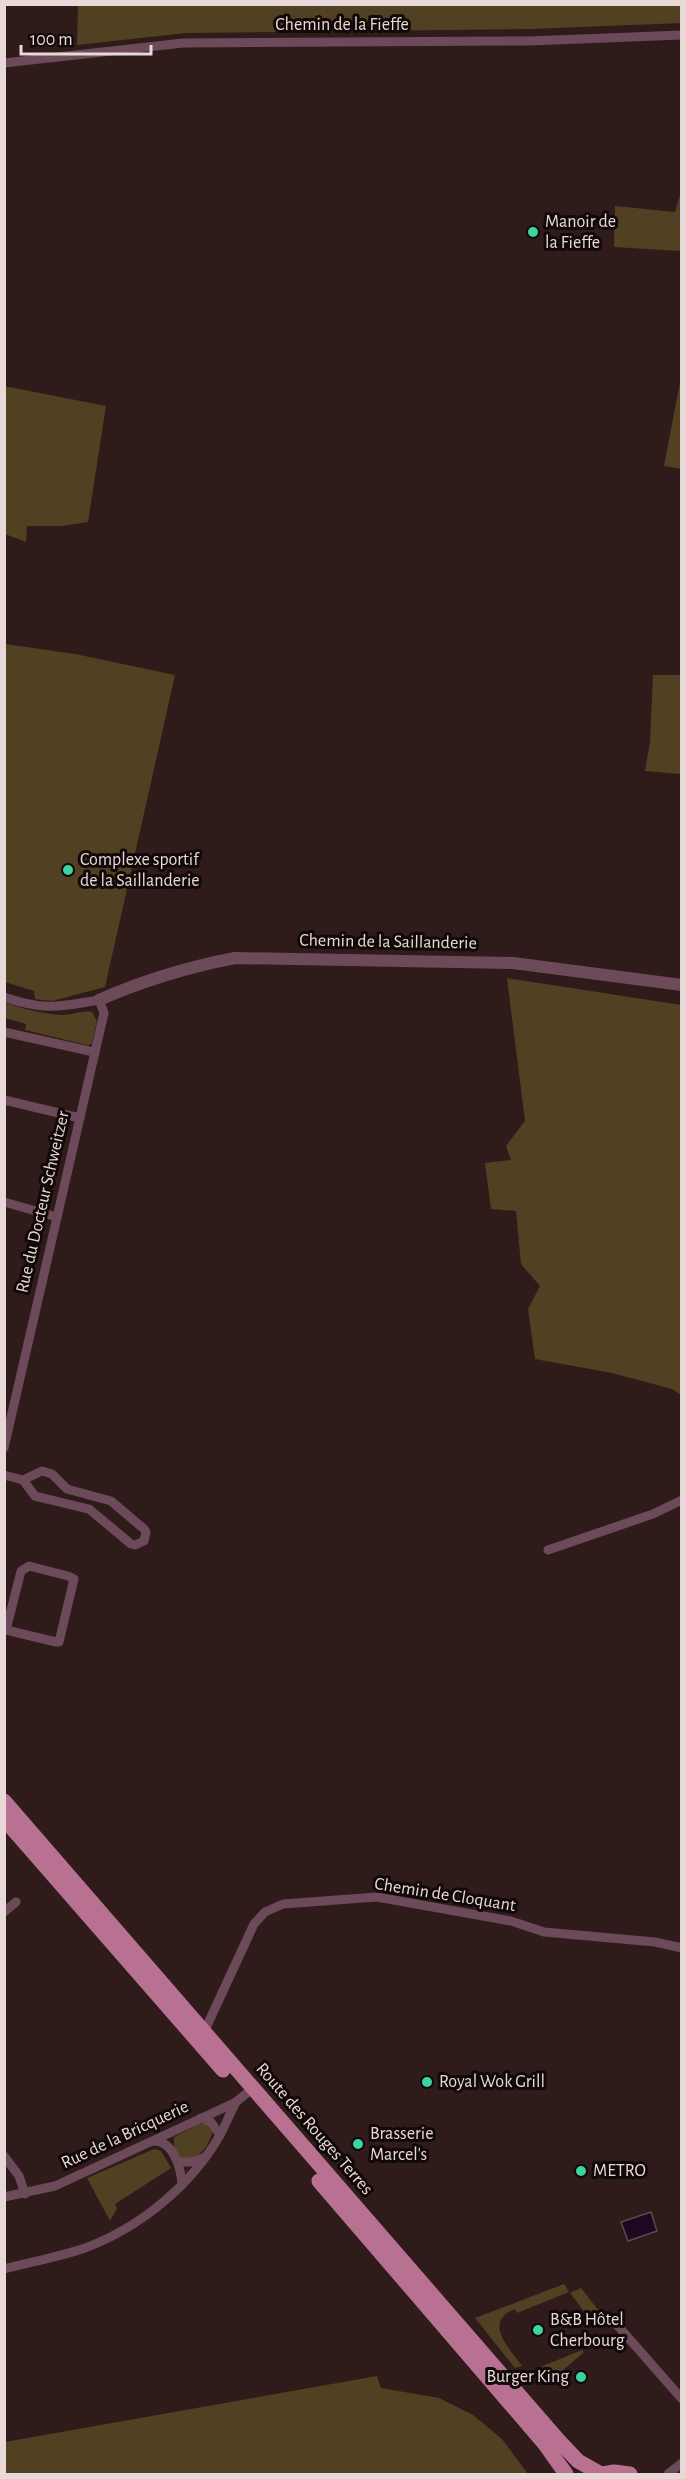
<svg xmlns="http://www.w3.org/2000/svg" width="686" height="2479" viewBox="0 0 686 2479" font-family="'Alegreya Sans',sans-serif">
<rect width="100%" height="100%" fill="#301b1b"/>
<g fill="#524023">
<path d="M78 5 681 4 682 23 530 29 186 33 77 45Z"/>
<path d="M681 192V251L614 247 615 206 675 212Z"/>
<path d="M681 377V469L664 466Z"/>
<path d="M4 386 106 406 88 522 61 526H27L26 542 5 534Z"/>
<path d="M5 644 75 654 175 675 105 987 52 1001 35 999 34 991 5 982Z"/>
<path d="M653 675H681V774L645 771 650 742Z"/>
<path d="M507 978 681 1005V1395L672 1389 612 1373 535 1359 528 1309 540 1286 521 1264 516 1211 491 1209 485 1163 511 1160 506 1146 525 1121Z"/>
<path d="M4 1002C23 1009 42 1014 63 1015 73 1015 82 1010 92 1012L97 1021 92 1044 87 1045 25 1030 26 1024 5 1018Z"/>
<path d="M199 2124H207L213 2131C207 2149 199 2161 179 2158L174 2150V2137Z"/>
<path d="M154 2149 161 2151 171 2168 115 2204 117 2209 110 2221 87 2178Z"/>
<path d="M564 2284 569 2292 517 2313 515 2309C482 2322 510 2349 522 2366L515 2368 475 2318Z"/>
<path d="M581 2288 599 2311 598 2319 593 2323 570 2293Z"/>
<path d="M582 2350 584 2352 562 2371 556 2370 547 2378 538 2368Z"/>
<path d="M377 2376 381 2388 439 2398 473 2415 502 2439 528 2474H5V2442Z"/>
</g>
<path fill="#1e0821" stroke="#5b4758" stroke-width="1.5" d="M651 2212 657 2231 628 2241 621 2222Z"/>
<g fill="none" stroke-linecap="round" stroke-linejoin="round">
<g stroke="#6d4a59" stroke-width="9">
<path d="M4 63 183 43 529 41 682 35"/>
<path d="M4 997C45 1011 58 1007 99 1000L104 1013 4 1448"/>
<path d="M4 1032 94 1052"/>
<path d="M4 1100 80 1118"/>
<path d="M4 1202 57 1217"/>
<path d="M4 1475 23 1480 35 1496 89 1509 131 1544 135 1545 144 1541 146 1532 144 1529 111 1501 67 1489 52 1474 42 1471 23 1480"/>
<path d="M548 1550 653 1514 682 1500"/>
<path d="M4 1630H6L56 1642H59L74 1579 68 1576 29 1566 21 1571 6 1630"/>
<path d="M4 1912 16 1902"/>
<path d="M204 2032 254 1924 265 1912 283 1904 377 1897 511 1921 544 1932 655 1942 682 1948"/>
<path d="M201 2118 211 2122 220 2135"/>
<path d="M154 2141C174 2141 181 2169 182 2185"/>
<path d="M4 2156 19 2176 25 2194"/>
<path d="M179 2162H192L203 2158"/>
<path d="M4 2197 55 2186 217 2111 236 2102 253 2088"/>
<path d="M4 2269C31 2262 59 2257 85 2248 139 2228 191 2186 220 2135 226 2124 230 2113 236 2102"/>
<path d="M611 2318 682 2399"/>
<path d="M668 2474 682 2463"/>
</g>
<path stroke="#6d4a59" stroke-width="12" d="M99 1000C142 981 188 967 235 958L513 963 682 985"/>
<g stroke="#b87191" stroke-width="15">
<path d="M4 1801 559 2441 578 2461 601 2474"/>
<path d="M4 1819 223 2070"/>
<path d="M319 2181 544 2443 566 2474"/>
<path d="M603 2474 614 2472 630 2474"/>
</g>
</g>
<g fill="#3dd4a3" stroke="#110808" stroke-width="2">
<circle cx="533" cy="232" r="6"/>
<circle cx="68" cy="870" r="6"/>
<circle cx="427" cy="2082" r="6"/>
<circle cx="358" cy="2144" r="6"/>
<circle cx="581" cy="2171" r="6"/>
<circle cx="538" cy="2330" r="6"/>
<circle cx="581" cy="2377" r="6"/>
</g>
<g text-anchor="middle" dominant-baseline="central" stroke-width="6" stroke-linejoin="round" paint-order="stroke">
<g font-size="18" fill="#e8d9d8" stroke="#110808">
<text x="342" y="25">Chemin de la Fieffe</text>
<text transform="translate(388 942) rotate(1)">Chemin de la Saillanderie</text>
<text transform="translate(43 1202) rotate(-77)">Rue du Docteur Schweitzer</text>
<text transform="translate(445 1895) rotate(9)">Chemin de Cloquant</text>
<text transform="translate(314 2129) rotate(49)">Route des Rouges Terres</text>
<text transform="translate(125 2135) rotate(-25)">Rue de la Bricquerie</text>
</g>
<g font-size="18" fill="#e8d9d8" stroke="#110808" text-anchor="start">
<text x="545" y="222">Manoir de<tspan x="545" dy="21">la Fieffe</tspan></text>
<text x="80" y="860">Complexe sportif<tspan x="80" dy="21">de la Saillanderie</tspan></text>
<text x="439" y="2082">Royal Wok Grill</text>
<text x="370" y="2134">Brasserie<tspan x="370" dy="21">Marcel's</tspan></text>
<text x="593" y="2171">METRO</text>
<text x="550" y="2320">B&amp;B Hôtel<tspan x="550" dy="21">Cherbourg</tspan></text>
<text x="569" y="2377" text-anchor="end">Burger King</text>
</g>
</g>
<rect width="686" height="2479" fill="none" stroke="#e8d9d8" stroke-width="12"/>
<path d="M21 45v9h130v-9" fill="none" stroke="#e8d9d8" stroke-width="3"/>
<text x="30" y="45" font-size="18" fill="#e8d9d8" stroke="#110808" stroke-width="4.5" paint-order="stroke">100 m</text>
</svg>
